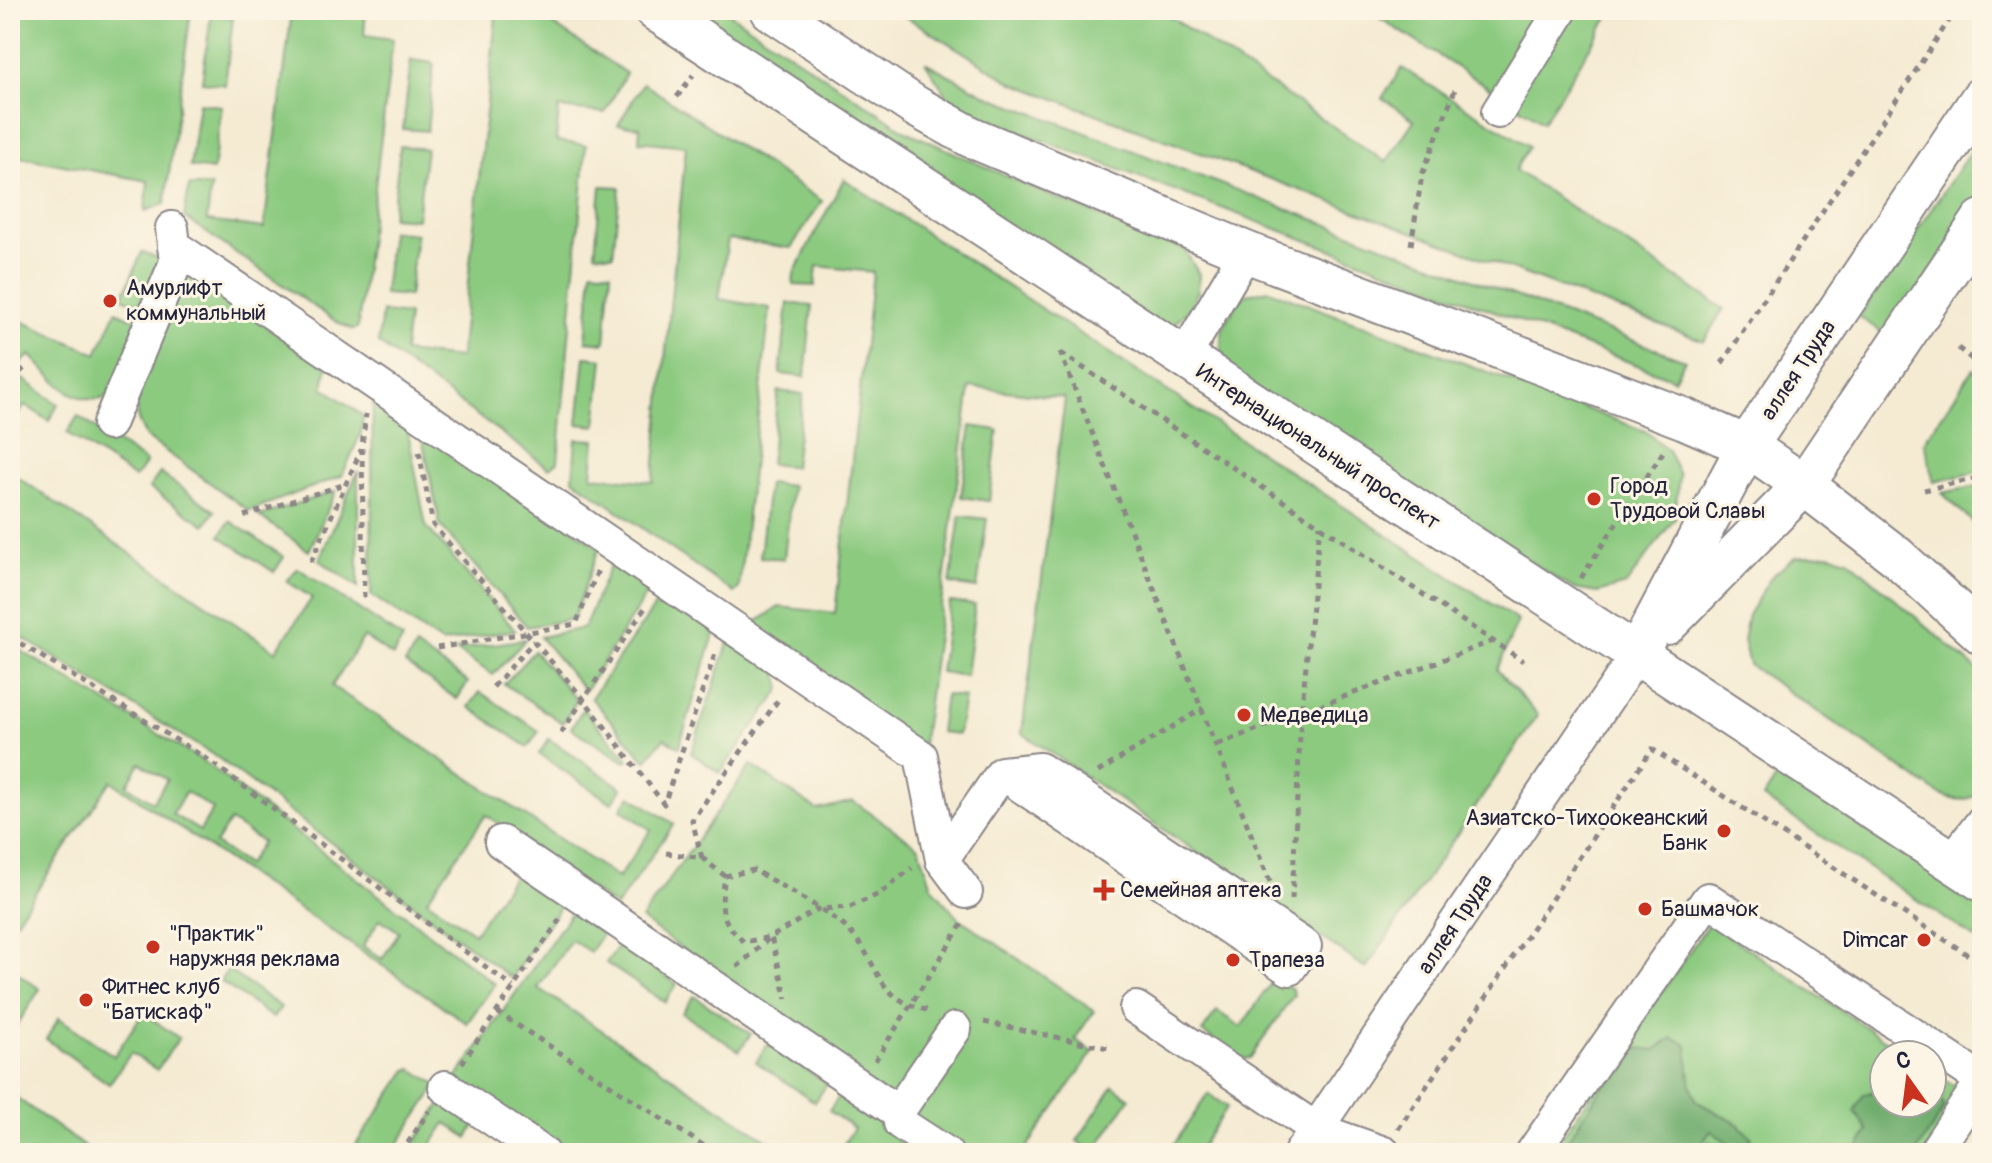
<svg xmlns="http://www.w3.org/2000/svg" width="1992" height="1163" viewBox="0 0 1992 1163" font-family="Pangolin,sans-serif">
<rect width="100%" height="100%" fill="#fcf5e5"/>
<filter id="ink" filterUnits="userSpaceOnUse"><feTurbulence type="fractalNoise" baseFrequency=".0125" numOctaves="2"/><feDisplacementMap in="SourceGraphic" scale="16" xChannelSelector="R" yChannelSelector="G"/><feConvolveMatrix kernelMatrix="1 2 1 2 8 2 1 2 1" color-interpolation-filters="sRGB"/></filter>
<filter id="wash" filterUnits="userSpaceOnUse"><feTurbulence type="fractalNoise" baseFrequency=".006" numOctaves="4" result="noise"/><feDisplacementMap in="SourceGraphic" scale="32" xChannelSelector="R" yChannelSelector="G"/><feGaussianBlur stdDeviation="1.8" result="paint"/><feColorMatrix in="noise" values="0 0 0 0 0 0 0 0 0 0 0 0 0 0 0 0 0 1.4 0 .05"/><feComposite in="paint" operator="in"/></filter>
<g filter="url(#wash)">
<rect width="100%" height="100%" fill="#f5ebd3"/>
<g fill="#8cca80" stroke="#57765e" stroke-width="2" fill-rule="evenodd">
<path d="M10 10H191L165 204 145 211 148 181 10 155Z"/>
<path d="M292 10H366L364 35 393 39 358 327 353 330 335 321 184 217 189 186H211L207 221 264 228Z"/>
<path d="M453 10H531L626 73 605 113 559 108 556 141 586 145 558 462 549 468 378 343 382 312 408 315 404 352 460 358 496 17Z"/>
<path d="M678 10H724L906 131 1046 194 1184 249 1199 274 1198 291 1189 309 1174 324 1161 328Z"/>
<path d="M902 10H1160L1386 162 1414 120 1382 98 1402 68 1529 146 1515 170 1724 309 1704 341 1013 83 900 13Z"/>
<path d="M1367 10H1613L1543 122Z"/>
<path d="M211 14 233 17 225 85 202 82Z"/>
<path d="M411 60 434 63 427 131 403 129Z"/>
<path d="M925 62 986 95 1685 360 1674 379 988 120 948 97Z"/>
<path d="M643 83 822 201 791 248 728 239 719 299 770 308 739 588 734 593 573 479 576 439 595 440 592 476 653 482 686 146 639 141 640 127 618 125Z"/>
<path d="M199 103 222 106 213 170 190 167Z"/>
<path d="M1982 134V196L1888 336 1859 317Z"/>
<path d="M400 146 426 149 417 219 392 217Z"/>
<path d="M844 179 1518 621 1497 670 1538 715 1366 968 1022 733 1065 398 970 387 921 756 740 633 779 607 835 613 873 272 817 266 815 286 793 285 794 273Z"/>
<path d="M601 186 620 187 613 255 595 253Z"/>
<path d="M391 231 416 234 409 296 384 294Z"/>
<path d="M142 252 160 259 151 309 122 298Z"/>
<path d="M187 258 329 356 323 387 363 416 361 433 342 476 249 511 146 437 138 420 135 398Z"/>
<path d="M592 270 611 272 605 343 586 341Z"/>
<path d="M1269 290 1645 431 1668 450 1679 475 1675 518 1626 585 1597 593 1574 589 1228 377C1215 337 1219 326 1246 294Z"/>
<path d="M788 303 812 306 805 377 780 374Z"/>
<path d="M116 311 144 323 106 398C72 407 52 377 30 355L13 370 10 369V316L97 354Z"/>
<path d="M585 357 603 359 596 426 578 424Z"/>
<path d="M1973 369 1982 377V471L1934 482 1924 442Z"/>
<path d="M23 379 58 404 49 421 25 405 10 427V396Z"/>
<path d="M373 389 404 412 426 526 515 630 441 643 371 595Z"/>
<path d="M778 391 803 394 794 467 770 464Z"/>
<path d="M78 416 146 462 135 478 67 433Z"/>
<path d="M418 418 599 548 573 619 527 627 440 525Z"/>
<path d="M971 426 998 430 989 501 961 497Z"/>
<path d="M358 471V587L319 560Z"/>
<path d="M10 472 276 651 312 598 287 581 298 568 403 639 393 656 364 637 332 686 618 878 651 830 621 809 631 796 674 824 616 907 486 815 427 900 474 933 521 865 567 897 511 978 218 758 10 630Z"/>
<path d="M160 473 215 511 205 525 149 488Z"/>
<path d="M768 483 792 486 784 559 760 557Z"/>
<path d="M1982 485V531L1942 493Z"/>
<path d="M336 491 309 551 259 516Z"/>
<path d="M960 516 987 519 977 588 950 584Z"/>
<path d="M230 521 284 557 274 572 220 536Z"/>
<path d="M1828 554 1848 559 1982 674V793C1965 801 1955 802 1939 794L1749 665 1743 640 1748 615 1771 577 1795 557Z"/>
<path d="M614 556 654 582 585 691 540 637 584 628Z"/>
<path d="M667 589 717 625 679 747 664 738 646 761 591 698Z"/>
<path d="M950 602 975 605 966 676 940 672Z"/>
<path d="M526 639 493 675 456 650Z"/>
<path d="M729 641 777 671 781 689 720 773 691 753Z"/>
<path d="M10 644 203 761 495 984 467 1023 111 781 10 930ZM140 763 167 780 153 802 127 785ZM186 792 213 809 200 831 172 814ZM230 821 262 842 247 865 215 844ZM380 919 399 932 382 959 363 946Z"/>
<path d="M416 647 468 682 457 699 405 664Z"/>
<path d="M534 651 577 700 563 723 504 684Z"/>
<path d="M480 692 539 731 528 747 469 707Z"/>
<path d="M945 695 964 697 958 734 940 732Z"/>
<path d="M583 709 629 760 625 762 571 728Z"/>
<path d="M549 739 622 788 612 803 539 754Z"/>
<path d="M1786 763 1982 892V943L1763 798Z"/>
<path d="M751 765 817 810 853 801 919 847 932 886 956 916 1094 1011 1075 1039 1093 1052 1023 1153H961L641 919Z"/>
<path d="M571 913 602 934 590 952 571 940 538 988 787 1153H567L456 1079Z"/>
<path d="M1709 923 1908 1055H1884V1103H1932V1071L1966 1093 1926 1153H1729L1710 1141 1701 1153H1551Z"/>
<path d="M619 945 677 984 665 1002 606 963Z"/>
<path d="M10 968 40 989 10 1036Z"/>
<path d="M228 970 281 1007 273 1018 220 981Z"/>
<path d="M1275 977 1292 989 1294 995 1250 1058 1242 1059 1202 1032 1217 1011 1241 1027Z"/>
<path d="M694 996 751 1034 739 1051 682 1013Z"/>
<path d="M143 1013 179 1038 157 1070 131 1053 109 1084 46 1039 59 1018 114 1056Z"/>
<path d="M768 1044 827 1084 815 1102 756 1062Z"/>
<path d="M412 1069 435 1083V1089L392 1153H350L407 1070Z"/>
<path d="M1113 1086 1130 1098 1094 1152 1077 1141Z"/>
<path d="M10 1093 93 1153H10Z"/>
<path d="M841 1094 889 1126 894 1138 915 1153H838L854 1128 829 1111Z"/>
<path d="M1208 1094 1227 1107 1197 1153H1168Z"/>
<path d="M443 1101 476 1123 468 1138 446 1123 426 1153H408Z"/>
</g>
<g fill="#71ae6e" stroke="#4a6854" stroke-width="2">
<path d="M1673 1038 1687 1044 1690 1081 1696 1101 1738 1124 1752 1138 1740 1151 1711 1131 1693 1153H1676L1665 1148 1657 1153H1559L1618 1064 1637 1048 1655 1050Z"/>
<path d="M1932 1087 1945 1107 1916 1153H1843L1859 1147 1868 1130 1854 1111 1864 1094 1884 1089V1103H1932Z"/>
</g>
</g>
<g filter="url(#ink)">
<g fill="none" stroke-linecap="round" stroke-linejoin="round">
<g stroke="#8c8687" stroke-width="36">
<g id="minor">
<path d="M1498 112 1561 10"/>
<path d="M174 246 921 756 942 860 966 892"/>
<path d="M1183 359 1246 252"/>
<path d="M109 424 176 262 172 228"/>
<path d="M501 842 898 1112 955 1029"/>
<path d="M942 860 1002 773 1289 969 1305 946 1040 769 1002 773"/>
<path d="M1952 861 1982 822"/>
<path d="M1136 1008 1316 1129 1384 1153"/>
<path d="M445 1087 543 1153"/>
<path d="M898 1112 900 1123 946 1153"/>
<path d="M1300 1153 1636 656"/>
<path d="M1532 1153 1708 899 1982 1080"/>
<path d="M1934 1153 1982 1081"/>
</g>
</g>
<g stroke="#8c8687" stroke-width="44">
<g id="major">
<path d="M655 10 1982 881"/>
<path d="M771 10 915 106 971 137 1246 252 1685 419 1747 446 1804 485 1896 556 1982 634"/>
<path d="M1667 624 1804 485 1982 220"/>
<path d="M1636 656 1747 446 1982 97"/>
</g>
</g>
<g stroke="#8c8687" stroke-width="5" stroke-dasharray="6 6" stroke-linecap="butt">
<path d="M677 97 693 75"/>
<path d="M1411 245 1422 175 1456 87"/>
<path d="M1958 348 1982 367"/>
<path d="M1060 352 1272 887"/>
<path d="M1061 353 1523 661"/>
<path d="M1722 363 1956 10"/>
<path d="M10 376 13 378 26 367"/>
<path d="M419 452 433 525 582 697 664 804 716 651"/>
<path d="M1924 490 1982 477"/>
<path d="M244 516 346 484"/>
<path d="M311 562 361 450"/>
<path d="M1581 578 1665 449"/>
<path d="M364 598 362 446 366 414"/>
<path d="M10 637 207 759 513 987"/>
<path d="M437 648 576 624 598 570"/>
<path d="M493 687 534 641"/>
<path d="M561 733 647 605"/>
<path d="M1218 744 1493 641"/>
<path d="M1098 772 1203 708"/>
<path d="M666 853 702 858 725 876C720 909 719 919 744 942L771 937 787 999"/>
<path d="M702 858 692 820 781 696"/>
<path d="M725 876 754 870C780 886 833 912 852 934 883 969 874 999 931 1011"/>
<path d="M1292 899 1301 715 1320 525"/>
<path d="M737 967 771 937 818 909 850 907 879 894 912 868"/>
<path d="M497 1012 715 1153"/>
<path d="M984 1022 1108 1048"/>
<path d="M875 1061 964 921"/>
<path d="M462 1063 560 919"/>
<path d="M1398 1129 1652 749 1982 964"/>
<path d="M401 1153 429 1111"/>
</g>
<use href="#minor" stroke="#fff" stroke-width="32"/>
<use href="#major" stroke="#fff" stroke-width="40"/>
</g>
</g>
<g fill="#c8321e" stroke="#fcf5e5" stroke-width="3">
<circle cx="110" cy="301" r="8"/>
<circle cx="1594" cy="499" r="8"/>
<circle cx="1244" cy="715" r="8"/>
<circle cx="1724" cy="831" r="8"/>
<path d="M1100 878h8v8h8v8h-8v8h-8v-8h-8v-8h8z"/>
<circle cx="1645" cy="909" r="8"/>
<circle cx="1924" cy="940" r="8"/>
<circle cx="153" cy="947" r="8"/>
<circle cx="1233" cy="960" r="8"/>
<circle cx="86" cy="1000" r="8"/>
</g>
<g text-anchor="middle" dominant-baseline="central" stroke-width="6" stroke-linejoin="round" paint-order="stroke">
<g font-size="22" fill="#22223b" stroke="#fcf5e5" text-anchor="start">
<text x="126" y="288">Амурлифт<tspan x="126" dy="25">коммунальный</tspan></text>
<text x="1610" y="486">Город<tspan x="1610" dy="25">Трудовой Славы</tspan></text>
<text x="1260" y="715">Медведица</text>
<text x="1708" y="818" text-anchor="end">Азиатско-Тихоокеанский<tspan x="1708" dy="25">Банк</tspan></text>
<text x="1120" y="890">Семейная аптека</text>
<text x="1661" y="909">Башмачок</text>
<text x="169" y="934">"Практик"<tspan x="169" dy="25">наружняя реклама</tspan></text>
<text x="1908" y="940" text-anchor="end">Dimcar</text>
<text x="1249" y="960">Трапеза</text>
<text x="102" y="987">Фитнес клуб<tspan x="102" dy="25">"Батискаф"</tspan></text>
</g>
<g font-size="22" fill="#22223b" stroke="#fcf5e5">
<text transform="translate(1798 370) rotate(-56)">аллея Труда</text>
<text transform="translate(1318 447) rotate(33)">Интернациональный проспект</text>
<text transform="translate(1455 924) rotate(-56)">аллея Труда</text>
</g>
</g>
<rect width="1992" height="1163" fill="none" stroke="#fcf5e5" stroke-width="40"/>
<g transform="translate(1908 1079) rotate(346)"><circle r="38" fill="#fcf5e5" stroke="#a5a1a1" stroke-width="2"/>
<path d="M0-6L14 30L0 20L-14 30Z" fill="#c8321e"/>
<text y="-12" font-size="22" font-weight="bold" text-anchor="middle" fill="#22223b">С</text>
</g>
</svg>
